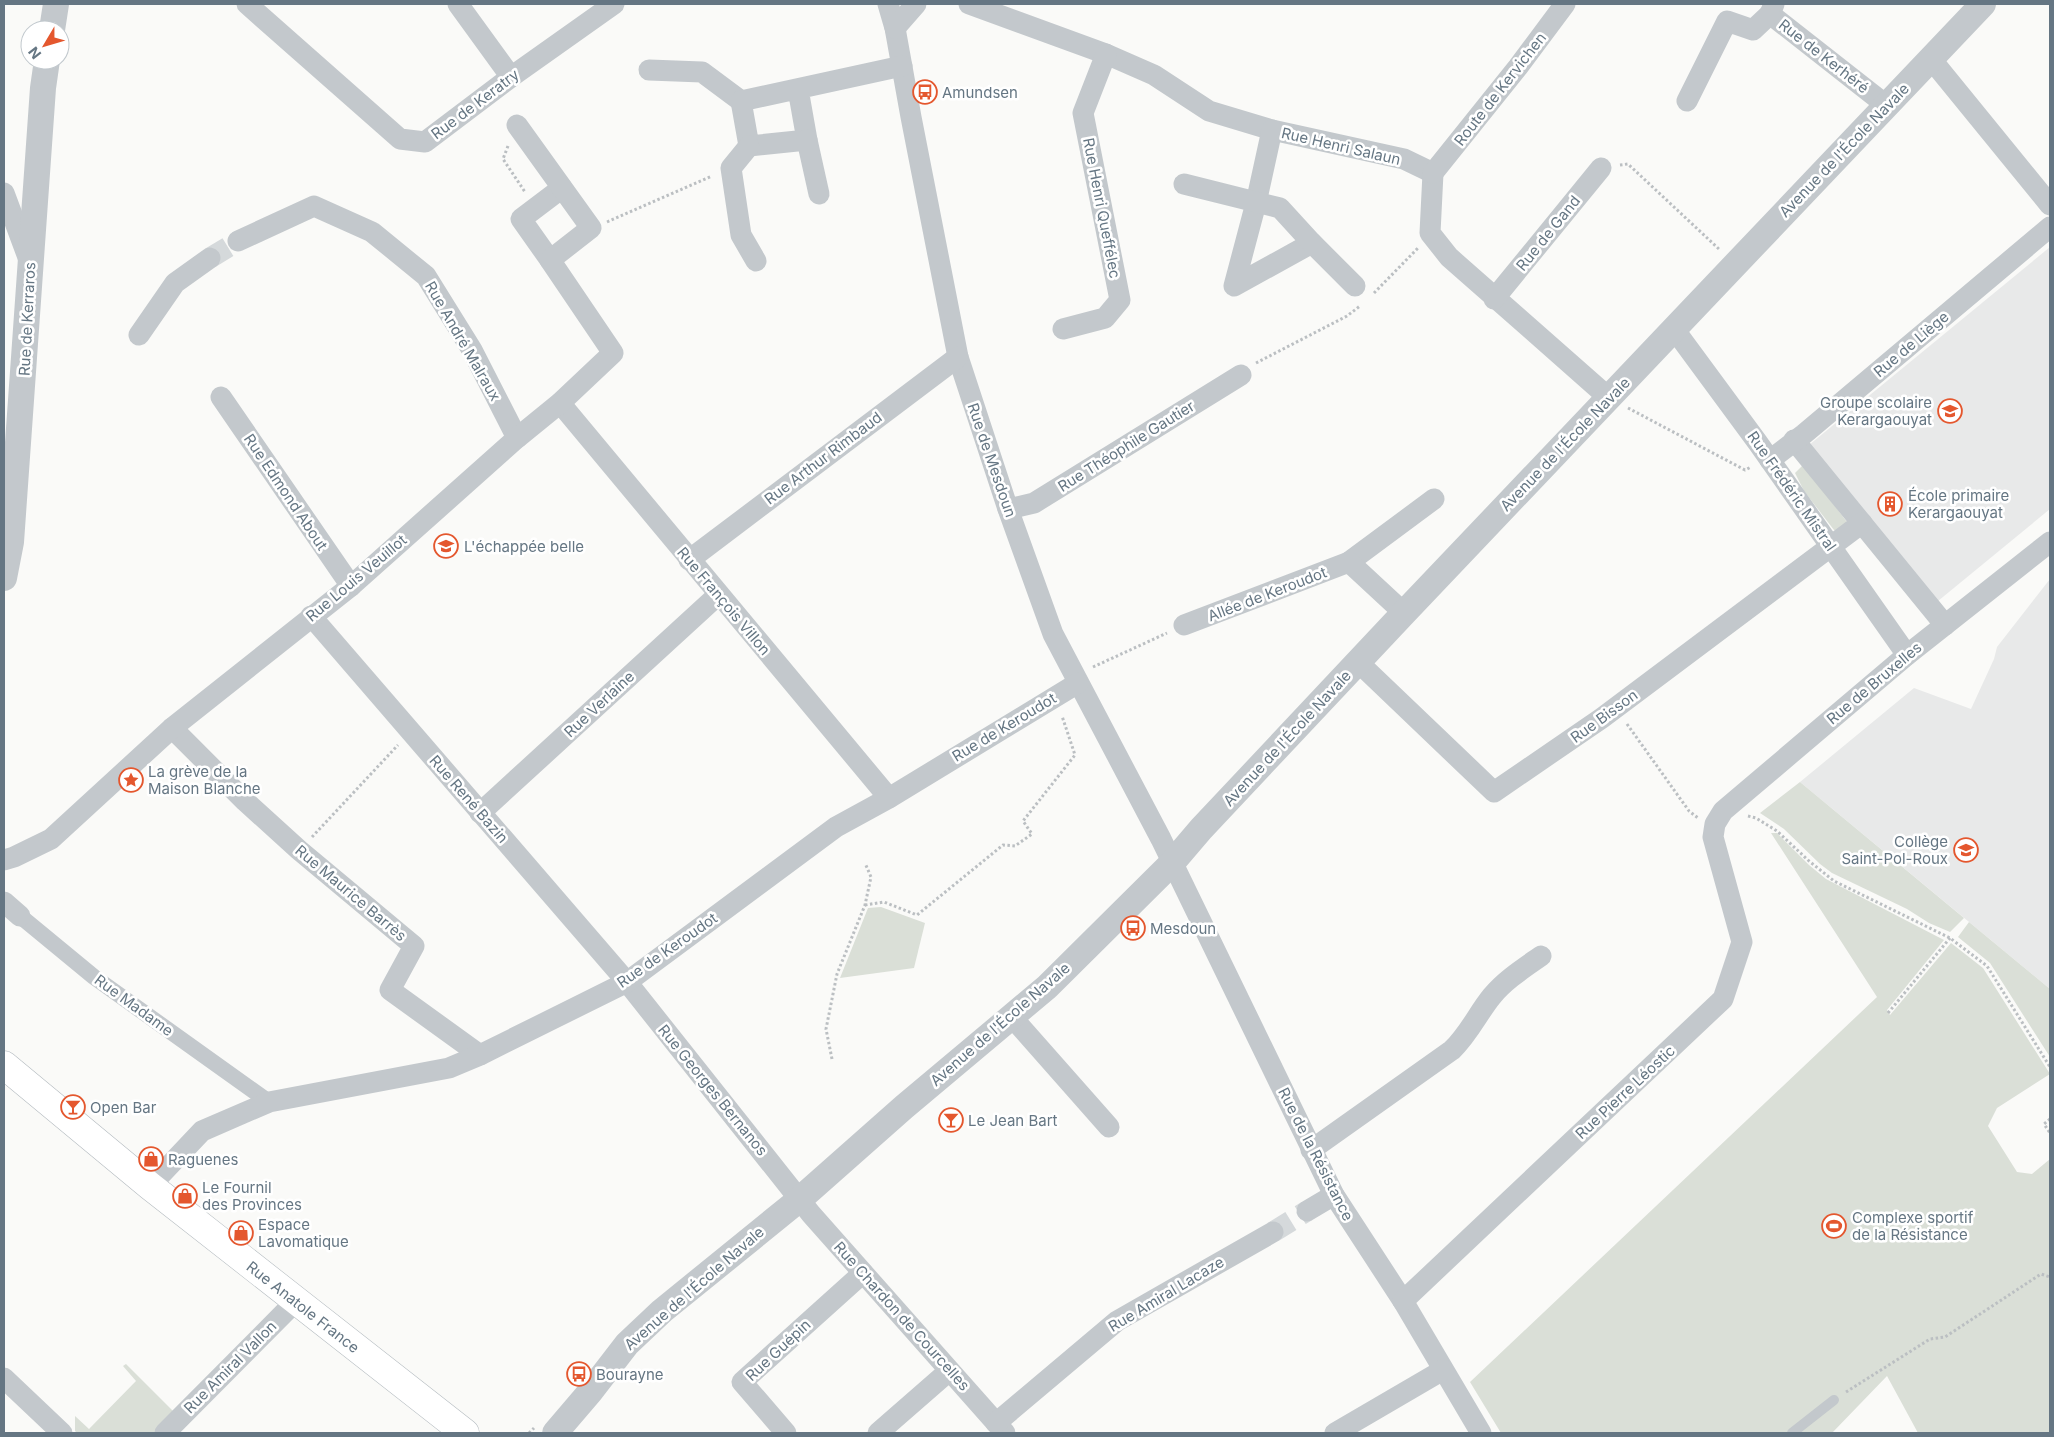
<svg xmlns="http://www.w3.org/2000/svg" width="2054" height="1437" viewBox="0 0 2054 1437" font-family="Inter,sans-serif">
<rect width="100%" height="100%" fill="#fafaf8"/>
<g fill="#e8e9e9">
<path d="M2050 247V509L1938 601 1809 445Z"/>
<path d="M2050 579V989L1800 782 1914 688 1971 709 1994 659 1997 647Z"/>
</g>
<g fill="#dadfd7">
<path d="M1802 466 1806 468 1847 522 1838 532 1834 530 1804 491 1795 473Z"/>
<path d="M1800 782 1964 918 1950 932 1929 923 1907 909 1832 873 1820 864 1784 829 1760 813Z"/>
<path d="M1771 833H1777L1809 865 1826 879 1944 940 1887 1010 1890 1015 1951 943 1983 968 2050 1074 1997 1108 1988 1126 2017 1172 2032 1174 2050 1159V1433H1918L1887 1376 1832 1433H1501L1470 1382 1877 997Z"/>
<path d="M881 907 925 923 914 968 840 978 868 908Z"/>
<path d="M1969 922 2050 989V1057L1990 963 1958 937Z"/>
<path d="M126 1364 176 1414 157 1433H77L75 1431V1416L89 1429 136 1381 123 1366Z"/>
</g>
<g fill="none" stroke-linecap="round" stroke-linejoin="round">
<g stroke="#d5d9db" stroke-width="21" stroke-dasharray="21 11" stroke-linecap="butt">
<path d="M210 258 238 241"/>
<path d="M1273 1232 1307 1211"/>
</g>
<g stroke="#b3babf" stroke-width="29">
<path id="secondary" d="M4 1065 150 1186 465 1433"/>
</g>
<g stroke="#bbbfc2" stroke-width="3" stroke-dasharray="2.5 2.5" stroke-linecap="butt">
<path d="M508 146 503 159 525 192"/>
<path d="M1620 165 1628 164 1720 250"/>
<path d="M607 222 712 176"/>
<path d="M1374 293 1418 248"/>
<path d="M1256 363 1347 316 1360 306"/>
<path d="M1628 408 1745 470 1751 467"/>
<path d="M1093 667 1167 633"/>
<path d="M1627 724 1689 811 1698 818"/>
<path d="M1748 816 1756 818 1777 831 1809 861 1834 881 1950 938 1987 966 2050 1067"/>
<path d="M312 837 398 745"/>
<path d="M865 905 884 902 917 915 1003 845 1015 846 1032 834 1023 821 1075 755 1062 716"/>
<path d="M1888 1013 1950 938"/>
<path d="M832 1059 826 1029 837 974 865 905 871 877 865 863"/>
<path d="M2050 1119 2044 1124 2050 1133"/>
<path d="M1846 1392 1930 1339 1945 1337 2041 1274 2050 1277"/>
<path d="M529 1433 534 1428"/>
</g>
<path stroke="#c3c8cc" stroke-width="10" d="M1792 1433 1834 1400"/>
<path stroke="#c3c8cc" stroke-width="16" d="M20 916 94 977 269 1102"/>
<g stroke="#c3c8cc" stroke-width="21">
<path d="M247 4 400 139 425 142 511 77 614 4"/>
<path d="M458 4 511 77"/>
<path d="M888 4 895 28 911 117 958 357 1008 509 1053 634 1161 839 1334 1195 1403 1301 1481 1433"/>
<path d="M969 4 1106 54 1154 75 1209 111 1272 130 1404 159 1433 173"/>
<path d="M1774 4 1770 14 1886 105"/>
<path d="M895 28 916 4"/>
<path d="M1931 59 2050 205"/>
<path d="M649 70 702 72 741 101"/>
<path d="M798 89 807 140 749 146 741 101 902 66"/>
<path d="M1687 101 1727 21 1753 30 1770 14"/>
<path d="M1272 130 1256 203 1234 286 1312 243"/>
<path d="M807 140 819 194"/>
<path d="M749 146 731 168 741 235 756 261"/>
<path d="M1433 173 1430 233 1449 257 1609 398"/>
<path d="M1433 173 1518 67 1565 4"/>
<path d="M1184 184 1280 208 1312 243 1355 286"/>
<path d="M4 193 29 260"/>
<path d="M238 241 314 206 372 232 426 276 472 350 517 438"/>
<path d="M550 260 521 219 562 188"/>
<path d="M1494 299 1601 168"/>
<path d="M1063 329 1105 318 1120 300 1083 113 1106 54"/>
<path d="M1674 329 1758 443 1907 655"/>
<path d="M139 335 175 283 210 258"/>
<path d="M221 397 351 586"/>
<path d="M560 403 889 798"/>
<path d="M1794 440 1945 625"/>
<path d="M1770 460 1804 434 2050 227"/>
<path d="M1008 509 1034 503 1241 375"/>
<path d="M689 560 958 357"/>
<path d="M1349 562 1434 499"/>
<path d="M311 616 627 982 811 1214 1005 1433"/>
<path d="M1184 625 1349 562 1404 613"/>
<path d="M1358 662 1494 792 1602 718 1862 523"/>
<path d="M172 728 245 801 299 850 414 946 390 990 480 1055"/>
<path d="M480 813 718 595"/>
<path d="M4 860 14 857 51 839 172 728 351 586 517 438 560 403 613 353 550 260 591 228 517 125"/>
<path d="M4 902 20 916"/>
<path d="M1011 1016 1109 1127"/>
<path d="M1311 1150 1452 1050C1469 1034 1478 1013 1492 996 1505 980 1524 968 1541 956"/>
<path d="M150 1186 202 1131 269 1102 449 1068 480 1055 627 982 836 827 889 798 1078 683"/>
<path d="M1307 1211 1334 1195"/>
<path d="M1403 1301 1723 999 1742 942 1713 837 1715 824 1723 811 1907 655 2050 542"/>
<path d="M4 1378 62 1433"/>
<path d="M996 1423 1117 1321 1273 1232"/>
<path d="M165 1433 295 1302"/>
<path d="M786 1433 742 1382 863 1273"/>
<path d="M878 1433 949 1371"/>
<path d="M1335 1433 1443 1370"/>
</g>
<g stroke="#c3c8cc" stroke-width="26">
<path d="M52 30 56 4"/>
<path d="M4 578 11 542 43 88 47 60"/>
<path d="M555 1433 590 1392 627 1344 662 1311 800 1199 904 1107 1047 987 1172 863 1201 829 1404 613 1983 4"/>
</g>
<use href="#secondary" stroke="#fff" stroke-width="28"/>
</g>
<defs>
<g id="bus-ring" transform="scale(1.25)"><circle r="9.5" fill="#fff" stroke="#e4572e" stroke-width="1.5"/><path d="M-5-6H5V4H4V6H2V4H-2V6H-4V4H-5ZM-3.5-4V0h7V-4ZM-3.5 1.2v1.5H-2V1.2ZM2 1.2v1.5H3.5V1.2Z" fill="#e4572e"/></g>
<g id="school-ring" transform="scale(1.25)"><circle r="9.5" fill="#fff" stroke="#e4572e" stroke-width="1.5"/><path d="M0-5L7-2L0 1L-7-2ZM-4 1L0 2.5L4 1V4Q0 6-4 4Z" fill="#e4572e"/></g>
<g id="building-ring" transform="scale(1.25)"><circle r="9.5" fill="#fff" stroke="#e4572e" stroke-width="1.5"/><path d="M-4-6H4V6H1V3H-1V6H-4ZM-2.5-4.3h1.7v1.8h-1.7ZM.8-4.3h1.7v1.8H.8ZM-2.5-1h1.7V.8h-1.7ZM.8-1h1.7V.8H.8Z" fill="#e4572e"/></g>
<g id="sight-ring" transform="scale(1.25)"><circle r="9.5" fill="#fff" stroke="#e4572e" stroke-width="1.5"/><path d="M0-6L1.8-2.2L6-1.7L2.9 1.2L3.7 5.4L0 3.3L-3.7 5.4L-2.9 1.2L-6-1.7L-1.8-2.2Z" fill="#e4572e"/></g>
<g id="bar-ring" transform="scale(1.25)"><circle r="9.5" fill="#fff" stroke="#e4572e" stroke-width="1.5"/><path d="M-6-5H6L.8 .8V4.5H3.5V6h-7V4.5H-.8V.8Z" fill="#e4572e"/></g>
<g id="shop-ring" transform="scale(1.25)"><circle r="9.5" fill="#fff" stroke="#e4572e" stroke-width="1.5"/><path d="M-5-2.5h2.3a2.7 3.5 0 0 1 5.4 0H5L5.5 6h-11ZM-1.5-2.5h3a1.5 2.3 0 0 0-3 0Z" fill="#e4572e"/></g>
<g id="stadium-ring" transform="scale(1.25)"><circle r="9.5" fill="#fff" stroke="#e4572e" stroke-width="1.5"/><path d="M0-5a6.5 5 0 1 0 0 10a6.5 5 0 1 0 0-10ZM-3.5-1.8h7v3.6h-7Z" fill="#e4572e"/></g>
</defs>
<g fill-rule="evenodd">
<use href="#bus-ring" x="925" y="92"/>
<use href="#school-ring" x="1950" y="411"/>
<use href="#building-ring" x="1890" y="504"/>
<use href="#school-ring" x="446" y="546"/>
<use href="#sight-ring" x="131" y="780"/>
<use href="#school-ring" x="1966" y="850"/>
<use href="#bus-ring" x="1133" y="928"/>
<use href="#bar-ring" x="73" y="1107"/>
<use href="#bar-ring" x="951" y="1120"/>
<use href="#shop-ring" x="151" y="1159"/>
<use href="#shop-ring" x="185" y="1196"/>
<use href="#stadium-ring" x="1834" y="1226"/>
<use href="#shop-ring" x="241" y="1233"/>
<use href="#bus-ring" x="579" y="1374"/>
</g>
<g text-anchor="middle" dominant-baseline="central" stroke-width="5" stroke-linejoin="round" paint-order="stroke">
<g font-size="15" fill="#657683" stroke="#fff">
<text transform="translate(1824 56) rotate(38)">Rue de Kerhéré</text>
<text transform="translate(1500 89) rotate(-52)">Route de Kervichen</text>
<text transform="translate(475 104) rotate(-37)">Rue de Keratry</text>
<text transform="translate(1341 146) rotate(13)">Rue Henri Salaun</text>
<text transform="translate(1844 150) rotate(-46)">Avenue de l'École Navale</text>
<text transform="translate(1102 208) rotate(79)">Rue Henri Queffélec</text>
<text transform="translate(1548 233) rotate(-51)">Rue de Gand</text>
<text transform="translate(27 319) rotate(-87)">Rue de Kerraros</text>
<text transform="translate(463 341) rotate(60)">Rue André Malraux</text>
<text transform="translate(1911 344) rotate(-40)">Rue de Liège</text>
<text transform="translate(1565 444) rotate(-46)">Avenue de l'École Navale</text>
<text transform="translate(1126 446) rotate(-32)">Rue Théophile Gautier</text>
<text transform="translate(823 458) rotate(-37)">Rue Arthur Rimbaud</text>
<text transform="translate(992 460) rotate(71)">Rue de Mesdoun</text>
<text transform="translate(1792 491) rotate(55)">Rue Frédéric Mistral</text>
<text transform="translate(286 492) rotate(56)">Rue Edmond About</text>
<text transform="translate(356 578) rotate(-40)">Rue Louis Veuillot</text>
<text transform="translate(1267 594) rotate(-21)">Allée de Keroudot</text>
<text transform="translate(724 601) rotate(50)">Rue François Villon</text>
<text transform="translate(1874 683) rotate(-40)">Rue de Bruxelles</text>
<text transform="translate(599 704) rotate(-43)">Rue Verlaine</text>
<text transform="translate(1604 716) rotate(-36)">Rue Bisson</text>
<text transform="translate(1004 727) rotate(-31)">Rue de Keroudot</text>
<text transform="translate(1287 738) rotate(-47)">Avenue de l'École Navale</text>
<text transform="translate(469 799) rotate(49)">Rue René Bazin</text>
<text transform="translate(351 893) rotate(40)">Rue Maurice Barrès</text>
<text transform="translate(667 950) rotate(-35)">Rue de Keroudot</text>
<text transform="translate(134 1005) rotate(36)">Rue Madame</text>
<text transform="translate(1000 1024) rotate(-41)">Avenue de l'École Navale</text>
<text transform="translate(713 1090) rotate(51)">Rue Georges Bernanos</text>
<text transform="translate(1625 1092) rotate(-43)">Rue Pierre Léostic</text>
<text transform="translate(1316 1154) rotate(63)">Rue de la Résistance</text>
<text transform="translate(694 1288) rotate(-41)">Avenue de l'École Navale</text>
<text transform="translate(1166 1294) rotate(-31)">Rue Amiral Lacaze</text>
<text transform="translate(303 1307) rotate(38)">Rue Anatole France</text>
<text transform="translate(902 1316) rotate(48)">Rue Chardon de Courcelles</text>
<text transform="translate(778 1350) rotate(-43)">Rue Guépin</text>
<text transform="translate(230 1367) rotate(-45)">Rue Amiral Vallon</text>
</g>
<g font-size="15" fill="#657683" stroke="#fff" text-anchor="start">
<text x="942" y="92">Amundsen</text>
<text x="1932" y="402" text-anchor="end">Groupe scolaire<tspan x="1932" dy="17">Kerargaouyat</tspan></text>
<text x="1908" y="495">École primaire<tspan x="1908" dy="17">Kerargaouyat</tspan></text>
<text x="464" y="546">L'échappée belle</text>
<text x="148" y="771">La grève de la<tspan x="148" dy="17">Maison Blanche</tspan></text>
<text x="1948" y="841" text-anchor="end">Collège<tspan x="1948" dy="17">Saint-Pol-Roux</tspan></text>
<text x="1150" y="928">Mesdoun</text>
<text x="90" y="1107">Open Bar</text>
<text x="968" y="1120">Le Jean Bart</text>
<text x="168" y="1159">Raguenes</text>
<text x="202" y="1187">Le Fournil<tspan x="202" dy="17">des Provinces</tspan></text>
<text x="1852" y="1217">Complexe sportif<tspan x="1852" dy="17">de la Résistance</tspan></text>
<text x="258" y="1224">Espace<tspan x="258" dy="17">Lavomatique</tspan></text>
<text x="596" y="1374">Bourayne</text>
</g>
</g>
<rect width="2054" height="1437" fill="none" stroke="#657683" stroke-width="10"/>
<g transform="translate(45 45) rotate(232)"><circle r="24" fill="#ffffff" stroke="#c1c8cd"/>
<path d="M0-4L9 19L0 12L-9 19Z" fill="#e4572e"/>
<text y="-8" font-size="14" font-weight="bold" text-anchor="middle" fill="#657683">N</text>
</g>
</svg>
